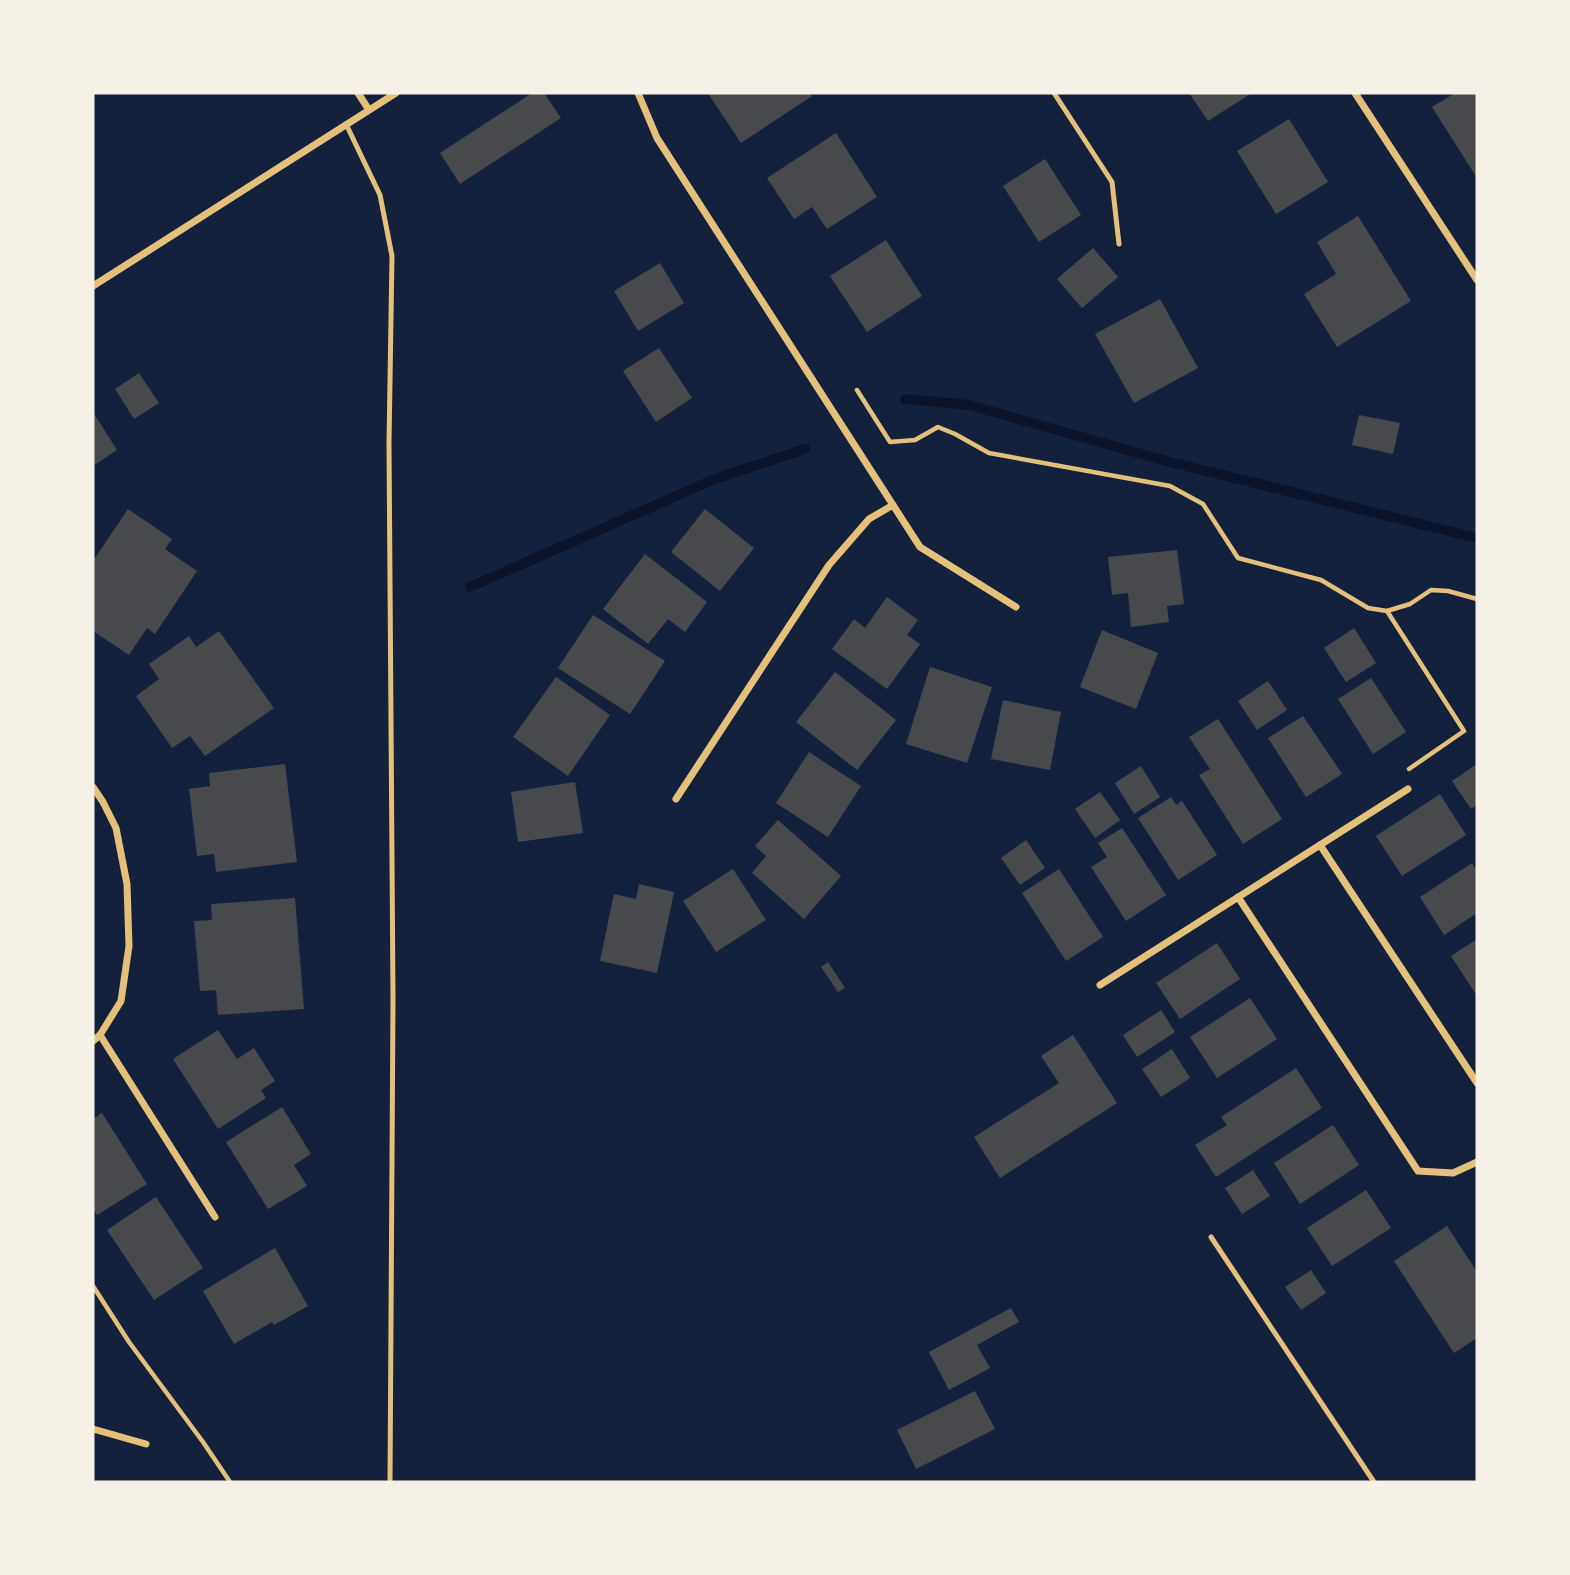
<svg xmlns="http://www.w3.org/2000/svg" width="1570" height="1575" viewBox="0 0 1570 1575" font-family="Lora,serif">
<rect width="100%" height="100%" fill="#14213d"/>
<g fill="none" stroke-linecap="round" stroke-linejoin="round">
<g stroke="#0b132b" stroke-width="10">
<path d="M905 399 969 405 1170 462 1477 538"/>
<path d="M470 587 717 478 805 449"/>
</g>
</g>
<g fill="#48494c">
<path d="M532 93H544L561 118 460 184 440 153Z"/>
<path d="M712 93H809L812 96 741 143 709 95Z"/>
<path d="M1189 93H1252L1208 121Z"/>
<path d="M1455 93H1477V178L1432 107Z"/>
<path d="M1289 119 1328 182 1276 214 1237 151Z"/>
<path d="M836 133 877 197 827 229 812 207 794 219 767 178Z"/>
<path d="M1045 159 1081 215 1039 242 1003 186Z"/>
<path d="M1358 216 1411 301 1337 347 1304 294 1336 274 1317 242Z"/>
<path d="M886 240 922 296 867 332 830 276Z"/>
<path d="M1093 248 1118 277 1082 308 1057 279Z"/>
<path d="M660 263 684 303 638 331 614 291Z"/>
<path d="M1160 299 1198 368 1134 403 1095 334Z"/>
<path d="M659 348 692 398 656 422 623 371Z"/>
<path d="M139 373 159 403 134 419 115 389Z"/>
<path d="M93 412 117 450 93 466Z"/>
<path d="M1359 415 1400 423 1393 454 1352 445Z"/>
<path d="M128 509 172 539 165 549 197 571 155 634 147 628 129 655 93 631V561Z"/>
<path d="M705 509 754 548 720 591 671 552Z"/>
<path d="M1177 550 1184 604 1167 606 1169 622 1131 627 1128 593 1112 595 1108 557Z"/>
<path d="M645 554 707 602 685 632 668 619 648 644 603 609Z"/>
<path d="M887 597 918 620 907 635 920 644 887 689 832 649 854 619 865 628Z"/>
<path d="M593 615 665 661 630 714 558 668Z"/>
<path d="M1354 628 1376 663 1346 682 1324 648Z"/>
<path d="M1102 630 1158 653 1136 709 1080 687Z"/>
<path d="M219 631 274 708 205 756 190 736 172 748 136 696 159 679 149 664 189 636 196 647Z"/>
<path d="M930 667 992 687 967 763 906 744Z"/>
<path d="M835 672 896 720 857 770 796 722Z"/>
<path d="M556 677 610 715 568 776 513 737Z"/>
<path d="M1371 678 1406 732 1373 754 1338 699Z"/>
<path d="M1268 681 1287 710 1257 730 1238 701Z"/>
<path d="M1003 700 1061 712 1050 770 991 759Z"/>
<path d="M1303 716 1342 774 1306 797 1268 738Z"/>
<path d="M1218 719 1282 819 1243 844 1199 775 1210 769 1189 737Z"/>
<path d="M809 752 861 786 828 837 776 803Z"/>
<path d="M285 764 297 862 216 872 214 854 197 856 189 789 210 786 209 773Z"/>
<path d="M1477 764V805L1471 809 1452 781Z"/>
<path d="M1141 766 1160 797 1134 814 1115 783Z"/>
<path d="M575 782 583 833 518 842 511 792Z"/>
<path d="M1100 792 1120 820 1095 838 1075 809Z"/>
<path d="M1440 794 1466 835 1402 876 1376 836Z"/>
<path d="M1171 797 1176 805 1182 801 1217 855 1178 880 1138 818Z"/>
<path d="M778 820 841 876 804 919 752 873 766 856 755 846Z"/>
<path d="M1122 828 1166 895 1126 921 1091 867 1107 857 1098 843Z"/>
<path d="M1026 840 1045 868 1020 885 1001 858Z"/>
<path d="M1472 863 1477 871V913L1444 935 1420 897Z"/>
<path d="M733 869 766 920 716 952 683 901Z"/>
<path d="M1059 869 1103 937 1066 961 1022 893Z"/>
<path d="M639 884 674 892 657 973 600 961 614 894 636 899Z"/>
<path d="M295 898 304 1009 218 1015 216 990 200 991 194 921 212 920 211 904Z"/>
<path d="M1477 939V996L1451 956Z"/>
<path d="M1217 943 1240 979 1180 1019 1156 983Z"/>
<path d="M828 962 845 988 838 992 821 967Z"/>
<path d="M1250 998 1277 1039 1217 1078 1190 1037Z"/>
<path d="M1161 1010 1175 1032 1137 1057 1123 1035Z"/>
<path d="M218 1030 237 1059 254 1048 275 1081 261 1090 266 1098 218 1129 173 1059Z"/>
<path d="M1073 1035 1117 1103 1000 1178 974 1137 1059 1083 1041 1056Z"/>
<path d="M1172 1049 1190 1078 1161 1097 1142 1069Z"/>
<path d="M1296 1068 1322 1108 1216 1177 1195 1145 1227 1125 1221 1117Z"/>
<path d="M282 1107 311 1154 294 1165 307 1186 268 1209 226 1142Z"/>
<path d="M102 1113 147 1184 97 1215 93 1208V1119Z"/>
<path d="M1333 1125 1359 1165 1300 1204 1274 1163Z"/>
<path d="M1253 1170 1270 1196 1242 1214 1225 1188Z"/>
<path d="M1366 1190 1391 1228 1332 1266 1307 1228Z"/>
<path d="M156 1197 203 1268 154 1300 107 1230Z"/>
<path d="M1447 1226 1477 1272V1338L1454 1353 1394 1261Z"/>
<path d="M275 1248 308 1306 274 1325 272 1322 234 1344 203 1291Z"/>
<path d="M1311 1270 1326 1293 1301 1310 1285 1287Z"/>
<path d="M1011 1308 1019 1322 977 1345 990 1368 949 1390 929 1352Z"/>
<path d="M975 1391 995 1429 916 1469 897 1430Z"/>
</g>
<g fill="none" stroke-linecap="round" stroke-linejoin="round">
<g stroke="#e5c07b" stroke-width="4.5">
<path d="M857 390 890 442 915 440 938 427 955 434 989 453 1170 486 1203 504 1238 558 1321 580 1368 608 1387 611 1410 604 1431 590 1448 591 1477 599"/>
<path d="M1387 611 1464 731 1409 769"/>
<path d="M93 1286 129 1342 203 1442 230 1482"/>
</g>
<g stroke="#e5c07b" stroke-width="5">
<path d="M1054 93 1112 182 1119 244"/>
<path d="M346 124 380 195 392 256 389 443 393 998 390 1482"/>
<path d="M1211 1237 1374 1482"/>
</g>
<g stroke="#e5c07b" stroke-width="7">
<path d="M358 93 369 110"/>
<path d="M638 93 657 138 920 547 1016 607"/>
<path d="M1355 93 1477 280"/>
<path d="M93 286 396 93"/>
<path d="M93 787 103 802 116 828 127 884 129 946 121 1001 100 1035 93 1041"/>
<path d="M676 799 829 565 869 519 893 505"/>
<path d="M1320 845 1408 789"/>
<path d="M1238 897 1418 1171 1453 1173 1477 1162"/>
<path d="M1100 985 1320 845 1477 1083"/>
<path d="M100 1035 215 1217"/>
<path d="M93 1429 146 1444"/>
</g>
</g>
<rect width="1570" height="1575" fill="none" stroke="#f6f1e7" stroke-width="189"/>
</svg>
